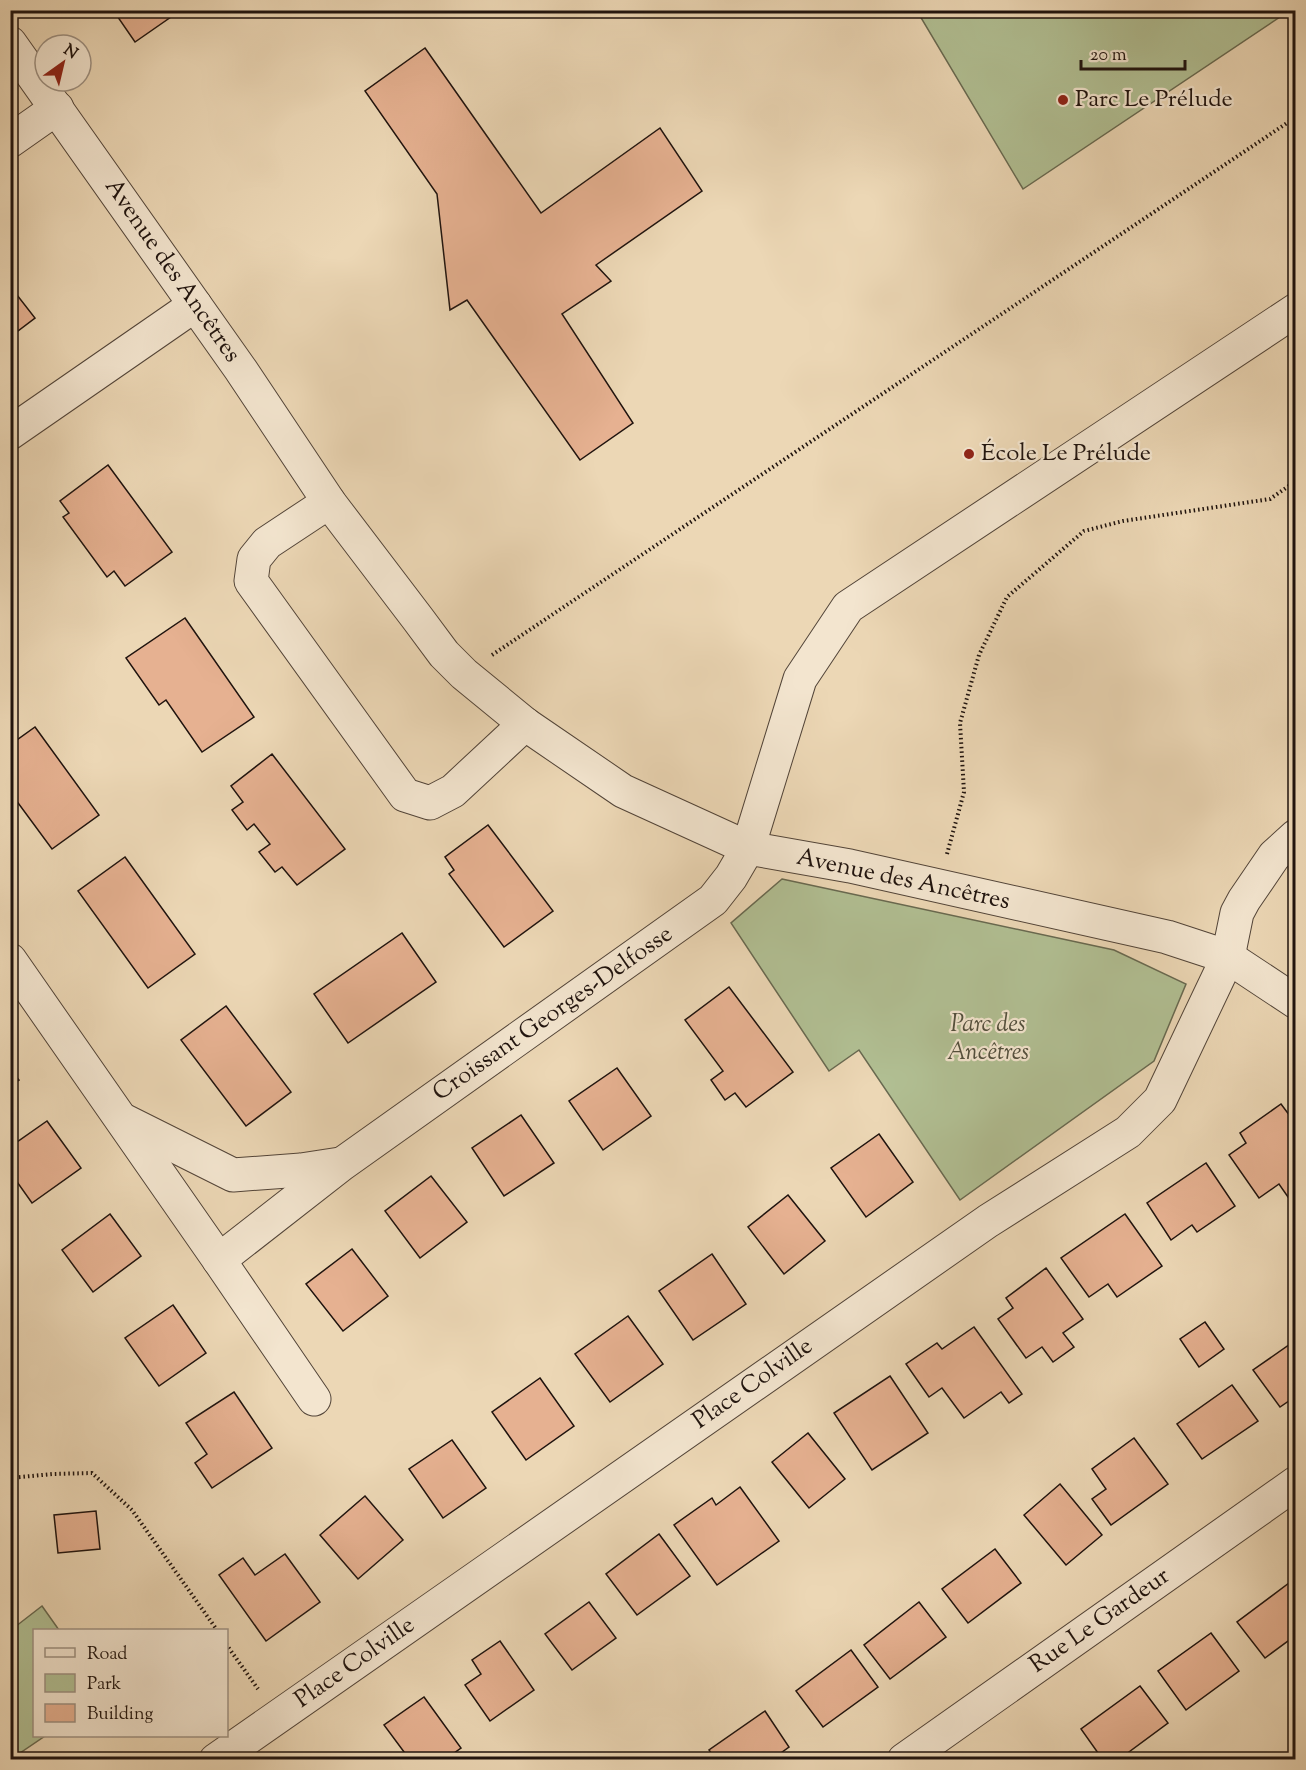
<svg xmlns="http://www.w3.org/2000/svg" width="1306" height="1770" viewBox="0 0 1306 1770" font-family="'Sorts Mill Goudy',serif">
<rect width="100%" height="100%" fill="#ecd7b5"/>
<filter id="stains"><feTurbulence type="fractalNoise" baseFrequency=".00333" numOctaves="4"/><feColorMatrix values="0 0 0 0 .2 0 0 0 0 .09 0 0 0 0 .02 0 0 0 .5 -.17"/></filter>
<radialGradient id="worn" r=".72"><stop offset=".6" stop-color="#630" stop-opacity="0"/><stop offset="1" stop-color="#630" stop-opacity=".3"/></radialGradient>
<g fill="#b1bf93" stroke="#686950" stroke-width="1.5">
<path d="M917 11H1289L1023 189Z"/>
<path d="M782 879 1114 950 1186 984 1154 1061 960 1200 859 1050 829 1071 731 923Z"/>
<path d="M42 1606 59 1630H34V1736H45L11 1759V1630Z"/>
</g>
<g fill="#e6b191" stroke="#1f130e" stroke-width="1.5">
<path d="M113 10H181L135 42Z"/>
<path d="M425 48 541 213 660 128 702 191 596 265 611 281 562 314 633 423 580 460 467 300 450 310 437 194 365 91Z"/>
<path d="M10 286 35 318 10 337Z"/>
<path d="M108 465 172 552 125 586 114 571 107 577 63 517 69 513 60 501Z"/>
<path d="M185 618 254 717 202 752 166 700 159 705 126 658Z"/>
<path d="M35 727 99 815 52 849 10 792V745Z"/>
<path d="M272 754 345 849 297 885 282 867 275 872 259 852 270 844 254 824 247 830 232 810 243 802 231 786Z"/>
<path d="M488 825 553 911 504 947 449 874 454 870 445 857Z"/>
<path d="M125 857 195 954 148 988 78 891Z"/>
<path d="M402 933 436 982 348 1043 314 994Z"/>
<path d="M729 987 793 1072 746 1107 735 1093 725 1100 711 1080 723 1071 685 1020Z"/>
<path d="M226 1006 291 1092 246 1126 181 1040Z"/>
<path d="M617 1068 651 1116 603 1150 569 1101Z"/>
<path d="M10 1069 19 1080 10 1086Z"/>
<path d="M1281 1104 1296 1124V1192L1288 1197 1279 1184 1259 1198 1229 1155 1246 1143 1240 1133Z"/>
<path d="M521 1115 554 1163 504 1196 472 1148Z"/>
<path d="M47 1121 81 1168 32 1203 10 1172V1147Z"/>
<path d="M879 1134 913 1182 866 1217 831 1168Z"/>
<path d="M1206 1163 1235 1206 1197 1232 1192 1225 1171 1240 1147 1203Z"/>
<path d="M431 1176 467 1222 420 1258 385 1211Z"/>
<path d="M788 1195 825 1241 784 1274 748 1227Z"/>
<path d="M110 1214 141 1256 93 1292 62 1250Z"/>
<path d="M1125 1214 1162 1266 1117 1297 1108 1284 1089 1297 1061 1258Z"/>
<path d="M352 1249 388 1296 343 1331 306 1284Z"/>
<path d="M712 1254 746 1304 693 1340 659 1291Z"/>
<path d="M1046 1268 1083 1319 1063 1333 1074 1347 1053 1362 1042 1347 1026 1358 998 1319 1013 1308 1006 1298Z"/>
<path d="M173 1305 206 1353 159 1386 125 1338Z"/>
<path d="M628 1316 663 1364 610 1402 575 1354Z"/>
<path d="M1205 1322 1224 1349 1199 1367 1180 1339Z"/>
<path d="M974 1327 1022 1394 1009 1403 1001 1392 964 1418 942 1388 929 1397 906 1364 937 1343 942 1349Z"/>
<path d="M1296 1340V1396L1280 1407 1253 1370Z"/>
<path d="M890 1376 928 1433 872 1470 834 1413Z"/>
<path d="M540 1378 574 1426 526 1460 492 1412Z"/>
<path d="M1232 1385 1258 1421 1202 1459 1177 1424Z"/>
<path d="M234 1392 272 1448 212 1488 195 1463 207 1454 186 1423Z"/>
<path d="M808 1433 845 1479 809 1508 772 1462Z"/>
<path d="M1134 1438 1168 1484 1111 1525 1092 1499 1106 1489 1092 1469Z"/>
<path d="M452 1440 486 1488 443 1518 409 1469Z"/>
<path d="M1060 1484 1102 1535 1066 1565 1024 1515Z"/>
<path d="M740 1487 779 1541 717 1585 674 1525 712 1498 716 1505Z"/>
<path d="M365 1496 403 1540 358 1579 320 1535Z"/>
<path d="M96 1511 100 1549 58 1553 54 1515Z"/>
<path d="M659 1534 690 1576 637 1615 606 1574Z"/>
<path d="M995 1549 1021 1583 968 1623 942 1589Z"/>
<path d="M285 1554 320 1602 266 1641 219 1575 243 1558 255 1575Z"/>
<path d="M1289 1583 1296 1591V1635L1265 1658 1237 1622Z"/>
<path d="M589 1602 616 1638 572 1670 545 1634Z"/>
<path d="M919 1602 946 1637 890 1679 864 1645Z"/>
<path d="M1211 1633 1239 1671 1186 1710 1158 1671Z"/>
<path d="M500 1641 534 1690 490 1721 465 1685 481 1674 472 1660Z"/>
<path d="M851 1650 878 1687 823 1727 796 1691Z"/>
<path d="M1140 1686 1168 1723 1118 1760H1103L1081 1729Z"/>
<path d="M424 1697 461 1748 444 1760H410L384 1725Z"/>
<path d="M765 1711 789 1747 771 1760H716L709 1750Z"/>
</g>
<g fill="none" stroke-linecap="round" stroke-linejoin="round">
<g stroke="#524438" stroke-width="35">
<g id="minor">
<path d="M10 43 241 370 329 502 418 619 444 654 464 674 525 724 623 791 748 848 850 866 1167 937 1228 957 1296 1002"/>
<path d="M10 141 57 108"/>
<path d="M10 433 195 305"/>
<path d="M329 502 267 543 254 559 251 581 405 795 430 803 453 791 525 724"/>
<path d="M10 960 219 1260 314 1399"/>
<path d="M125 1121 233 1175 301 1170 340 1164"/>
<path d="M219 1260 342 1164 713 900 731 877 748 848 800 679 848 607 1296 310"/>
<path d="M216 1760 988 1221 1128 1132 1160 1100 1228 957 1237 913 1244 900 1274 856 1296 836"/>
<path d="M904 1760 1296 1483"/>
</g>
</g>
<g stroke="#1f130e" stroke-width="4" stroke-dasharray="1.5 3" stroke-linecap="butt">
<path d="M492 655 1296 117"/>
<path d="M947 854 964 792 960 723 979 655 1007 597 1084 531 1123 521 1270 499 1296 481"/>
<path d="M10 1478 53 1474 92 1473 132 1510 217 1630"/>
<path d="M226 1644 258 1689"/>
</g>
<use href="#minor" stroke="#f3e5cf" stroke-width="33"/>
</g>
<g fill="#8f2418" stroke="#f3e5cf" stroke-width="2">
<circle cx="1063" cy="100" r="6"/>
<circle cx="969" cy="454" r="6"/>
</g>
<g text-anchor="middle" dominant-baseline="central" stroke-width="4.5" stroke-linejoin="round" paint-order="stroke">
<g font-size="24" fill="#1f130e" stroke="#f3e5cf" text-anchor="start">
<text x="1075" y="100">Parc Le Prélude</text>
<text x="981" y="454">École Le Prélude</text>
</g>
<g font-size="24" fill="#1f130e" stroke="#f3e5cf">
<text transform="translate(172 271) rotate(55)">Avenue des Ancêtres</text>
<text transform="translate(903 880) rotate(12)">Avenue des Ancêtres</text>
<text transform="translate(553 1014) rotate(-35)">Croissant Georges-Delfosse</text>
<text transform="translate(753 1384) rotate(-35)">Place Colville</text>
<text transform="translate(1100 1621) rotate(-35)">Rue Le Gardeur</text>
<text transform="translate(355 1663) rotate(-35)">Place Colville</text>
</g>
<g font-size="24" font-style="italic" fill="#524f3d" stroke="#f3e5cf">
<text x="988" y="1025">Parc des<tspan x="988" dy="28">Ancêtres</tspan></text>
</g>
</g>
<rect width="1306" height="1770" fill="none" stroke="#ecd7b5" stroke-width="36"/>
<rect x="12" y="12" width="1282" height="1746" fill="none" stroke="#1f130e" stroke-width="3"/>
<rect x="18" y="18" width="1270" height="1734" fill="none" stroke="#1f130e" stroke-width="1.5"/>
<rect x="33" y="1629" width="195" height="108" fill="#f3e5cf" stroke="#9e9182" stroke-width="1.5"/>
<rect x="45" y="1648" width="30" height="9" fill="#f3e5cf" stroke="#9e9182" stroke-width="1.5"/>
<text x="87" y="1659" font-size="18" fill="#1f130e">Road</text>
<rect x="45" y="1674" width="30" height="18" fill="#b1bf93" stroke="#9e9182" stroke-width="1.5"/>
<text x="87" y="1689" font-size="18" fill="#1f130e">Park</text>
<rect x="45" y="1704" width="30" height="18" fill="#e6b191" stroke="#9e9182" stroke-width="1.5"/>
<text x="87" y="1719" font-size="18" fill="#1f130e">Building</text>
<g transform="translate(63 63) rotate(34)"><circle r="28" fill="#f3e5cf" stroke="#9e9182" stroke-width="1.5"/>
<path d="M0-4.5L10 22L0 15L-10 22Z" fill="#8f2418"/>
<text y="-9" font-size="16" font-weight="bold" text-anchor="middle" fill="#1f130e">N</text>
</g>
<path d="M1081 60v9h104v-9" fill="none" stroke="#1f130e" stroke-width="3"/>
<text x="1090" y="60" font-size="18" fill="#1f130e" stroke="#f3e5cf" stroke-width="4.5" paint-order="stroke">20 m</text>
<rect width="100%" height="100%" filter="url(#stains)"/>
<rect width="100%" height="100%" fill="url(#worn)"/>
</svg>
